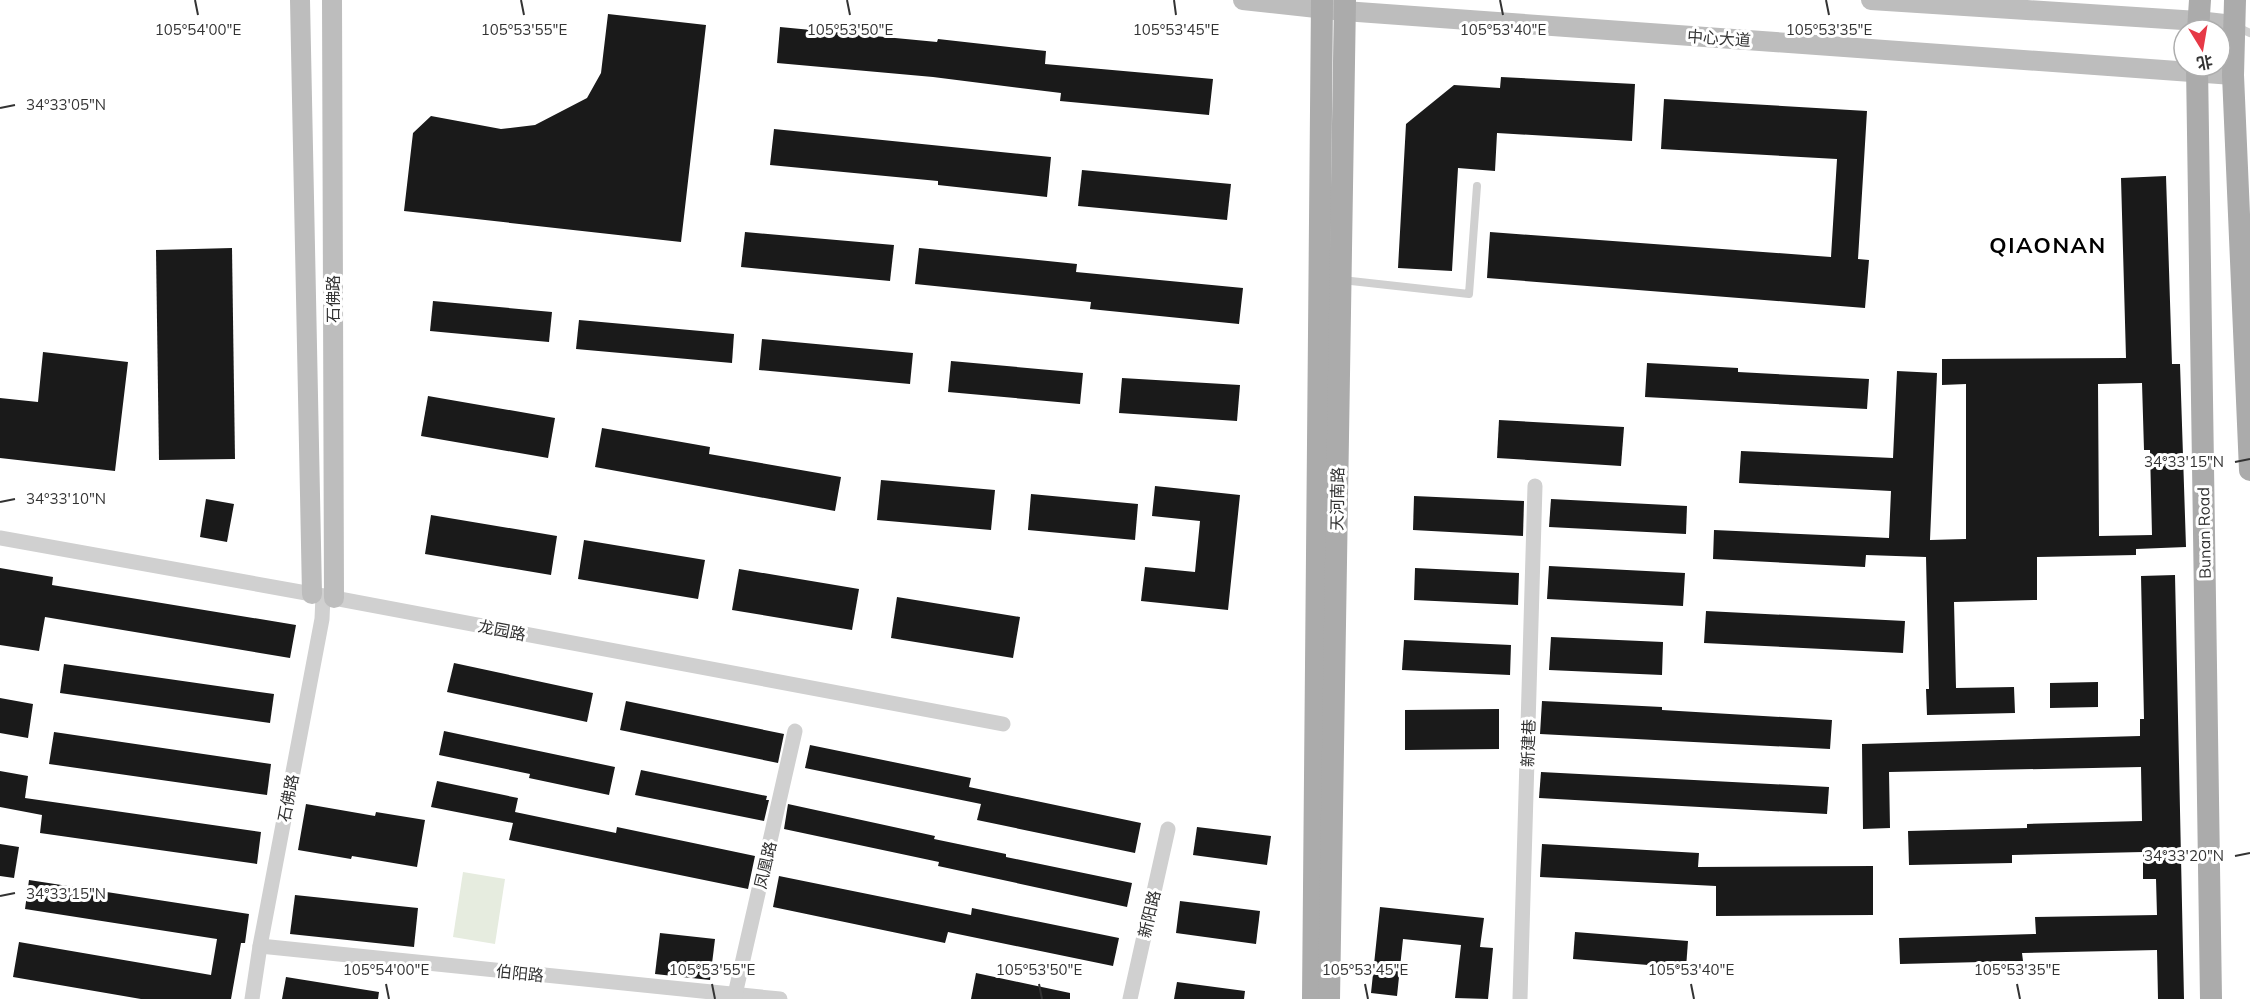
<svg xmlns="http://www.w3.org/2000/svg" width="2250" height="999" viewBox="0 0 2250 999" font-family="Mulish,'Noto Sans SC',sans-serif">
<rect width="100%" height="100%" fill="#fff"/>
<path fill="#e6ecdf" d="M463 872 505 879 495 944 453 937Z"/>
<g fill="#1a1a1a" fill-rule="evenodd">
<path d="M608 14 706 25 681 242 404 211 413 133 431 116 501 129 535 125 587 98 601 73Z"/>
<path d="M780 27 937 42 938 39 1046 51 1045 64 1213 79 1209 115 1060 101 1061 93 933 77 777 63Z"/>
<path d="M1501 77 1635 84 1632 141 1497 133 1495 171 1458 168 1452 271 1398 268 1406 124 1454 85 1500 88Z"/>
<path d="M1664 99 1867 111 1858 259 1869 260 1865 308 1487 278 1490 232 1831 257 1837 159 1661 149Z"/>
<path d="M774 129 1051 157 1047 197 938 185V181L770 165Z"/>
<path d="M1082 170 1231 184 1227 220 1078 206Z"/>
<path d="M2166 176 2172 364H2180L2186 547 2136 549V555L2037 557V600L1954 602 1956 688 2014 687 2015 713 1927 715 1926 689H1929L1926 557 1866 555 1865 567 1713 559 1714 530 1889 538 1891 491 1739 483 1741 451 1893 458 1897 371 1937 373 1930 540 1966 539V384L1942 385V359L2126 358 2121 178ZM2142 383 2144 450H2150L2152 535 2099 536 2098 384Z"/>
<path d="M745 232 894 245 890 281 741 267Z"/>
<path d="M232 248 235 459 159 460 156 250Z"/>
<path d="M919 248 1077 264 1076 272 1243 288 1239 324 1090 309 1091 302 915 284Z"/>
<path d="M433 301 552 312 549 342 430 331Z"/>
<path d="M579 320 734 334 732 363 576 349Z"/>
<path d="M762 339 913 353 910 384 759 370Z"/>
<path d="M43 352 128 362 115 471 0 458V398L38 402Z"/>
<path d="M951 361 1083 373 1080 404 948 392Z"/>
<path d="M1647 363 1738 368V372L1869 379 1867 409 1645 397Z"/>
<path d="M1122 378 1240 385 1237 421 1119 413Z"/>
<path d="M428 396 555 418 548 458 421 436Z"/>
<path d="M1499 420 1624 427 1621 466 1497 458Z"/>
<path d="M602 428 710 447 709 454 841 477 835 511 595 467Z"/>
<path d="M881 480 995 490 991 530 877 520Z"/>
<path d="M1155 486 1240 495 1228 610 1141 601 1145 567 1195 572 1200 521 1152 516Z"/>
<path d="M1031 494 1138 504 1135 540 1028 530Z"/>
<path d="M1414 496 1524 501 1523 536 1413 530Z"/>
<path d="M206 499 234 504 227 542 200 537Z"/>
<path d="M1551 499 1687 506 1686 534 1549 527Z"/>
<path d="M431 515 557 536 551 575 425 554Z"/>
<path d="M584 540 705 560 698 599 578 579Z"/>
<path d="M1549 566 1685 573 1683 606 1547 599Z"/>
<path d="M0 568 53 577 52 585 296 625 290 658 45 617 39 651 0 645Z"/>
<path d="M1415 568 1519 573 1518 605 1414 600Z"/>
<path d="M739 569 859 589 852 630 732 610Z"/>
<path d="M2175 575 2184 999H2158L2157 950 2022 953 2023 961 1900 964 1899 938 2036 934 2035 917 2157 915 2156 879H2143V852L2012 855V863L1909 865 1908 831 2027 828V824L2142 821 2141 767 1889 772 1890 828 1863 829 1862 744 2140 736V719H2144L2141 576Z"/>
<path d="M897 597 1020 617 1013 658 891 638Z"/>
<path d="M1706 611 1905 621 1903 653 1704 643Z"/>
<path d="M1551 637 1663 642 1662 675 1549 670Z"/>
<path d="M1404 640 1511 645 1510 675 1402 670Z"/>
<path d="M454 663 593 693 587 722 447 692Z"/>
<path d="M64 664 274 694 270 723 60 693Z"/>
<path d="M2098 682V707L2050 708V683Z"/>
<path d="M0 698 33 704 28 738 0 733Z"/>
<path d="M626 701 784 734 778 763 620 730Z"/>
<path d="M1542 701 1662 707V710L1832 720 1830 749 1540 734Z"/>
<path d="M1499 709V749L1405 750V710Z"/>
<path d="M444 731 615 767 609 795 529 778 530 774 439 755Z"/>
<path d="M54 732 271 764 267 795 49 764Z"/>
<path d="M810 745 971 778 969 787 1141 823 1135 853 977 820 981 804 805 768Z"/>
<path d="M641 770 767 796 766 800H769L764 821 635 795Z"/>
<path d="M0 771 28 776 25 798 261 832 257 864 40 833 42 815 0 807Z"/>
<path d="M1541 772 1829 787 1827 814 1539 798Z"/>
<path d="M437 781 518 798 515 812 616 833 617 827 755 856 748 889 509 840 513 823 431 807Z"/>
<path d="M306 804 375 816 376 812 425 820 417 867 352 856 351 859 298 850Z"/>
<path d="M788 804 935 836 934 839 1006 854V857L1132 883 1127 907 938 866 939 862 784 829Z"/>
<path d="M1197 827 1271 836 1267 865 1193 855Z"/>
<path d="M0 844 19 847 14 878 0 876Z"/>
<path d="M1542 844 1699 853 1698 867 1873 866V915L1716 916V886L1540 877Z"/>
<path d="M779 876 971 915 972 908 1119 938 1113 966 948 932 945 943 773 907Z"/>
<path d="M29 880 249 914 245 943H241L231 999H141L13 977 19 942 211 975 217 939 25 909Z"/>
<path d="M295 895 418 908 414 947 290 934Z"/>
<path d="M1180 901 1260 911 1256 944 1176 933Z"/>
<path d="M1380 907 1484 918 1480 947 1493 948 1488 999 1455 998 1461 945 1403 939 1397 996 1371 993Z"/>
<path d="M1575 932 1688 941 1686 968 1573 959Z"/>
<path d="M660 933 715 939 710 980 655 974Z"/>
<path d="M976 973 1070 993V999H971Z"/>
<path d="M286 977 379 992 378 999H282Z"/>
<path d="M1177 982 1245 991 1244 999H1174Z"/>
</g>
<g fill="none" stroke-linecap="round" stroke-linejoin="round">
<g stroke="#d0d0d0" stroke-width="8">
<path d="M2237 27 2250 33"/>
<path d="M1342 280 1469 294 1477 186"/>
</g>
<g stroke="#d0d0d0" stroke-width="15">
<path d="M0 538 334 598 1003 724"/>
<path d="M260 946 780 999"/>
<path d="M252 999 260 946 322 619 323 596"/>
<path d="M734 999 795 731"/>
<path d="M1130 999 1168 829"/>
<path d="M1520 999 1535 486"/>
</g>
<g stroke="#bdbdbd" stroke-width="20">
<path d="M300 0 312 594"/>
<path d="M332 0 334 598"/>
<path d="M1243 0 1344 11 2233 75"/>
<path d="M1871 0 2198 21 2233 25"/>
</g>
<g stroke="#ababab" stroke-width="22">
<path d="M2235 0 2233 75 2250 470"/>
<path d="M2198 30 2200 0"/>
<path d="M2197 66 2211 999"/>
<path d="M1313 999 1322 0"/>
<path d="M1329 999 1345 0"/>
</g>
</g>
<path fill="none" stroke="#333" stroke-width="2" d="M195 0 198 15M521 0 524 15M847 0 850 15M1174 0 1176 15M1500 0 1503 15M1826 0 1829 15M0 108 15 105M2235 462 2250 459M0 502 15 499M2235 856 2250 853M0 896 15 893M386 984 389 999M712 984 715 999M1039 984 1042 999M1365 984 1368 999M1691 984 1694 999M2017 984 2020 999"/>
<g text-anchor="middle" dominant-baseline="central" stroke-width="6" stroke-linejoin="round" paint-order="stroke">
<g font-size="16" fill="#333" stroke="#fff">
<text transform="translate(1719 38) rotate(4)">中心大道</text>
<text transform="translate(333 299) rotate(-90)">石佛路</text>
<text transform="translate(1337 499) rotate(-89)">天河南路</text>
<text transform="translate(2204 533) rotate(-91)">Bunan Road</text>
<text transform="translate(502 630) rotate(11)">龙园路</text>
<text transform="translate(1528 743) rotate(-88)">新建巷</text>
<text transform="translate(288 798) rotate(-79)">石佛路</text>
<text transform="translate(765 865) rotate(-77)">凤凰路</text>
<text transform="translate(1149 914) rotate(-77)">新阳路</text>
<text transform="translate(520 973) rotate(6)">伯阳路</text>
</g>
<g font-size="22" font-weight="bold" letter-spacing="1.5" fill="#000" stroke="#fff">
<text x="2048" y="245">QIAONAN</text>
</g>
</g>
<g font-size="15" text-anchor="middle" fill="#333" stroke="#fff" stroke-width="6" stroke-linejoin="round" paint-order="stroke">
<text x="198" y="35">105°54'00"E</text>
<text x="524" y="35">105°53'55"E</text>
<text x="850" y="35">105°53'50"E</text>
<text x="1176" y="35">105°53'45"E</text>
<text x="1503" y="35">105°53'40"E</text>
<text x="1829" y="35">105°53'35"E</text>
<text x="66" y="110">34°33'05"N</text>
<text x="2184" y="467">34°33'15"N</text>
<text x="66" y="504">34°33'10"N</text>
<text x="2184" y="861">34°33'20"N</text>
<text x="66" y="899">34°33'15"N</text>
<text x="386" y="975">105°54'00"E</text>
<text x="712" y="975">105°53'55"E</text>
<text x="1039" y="975">105°53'50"E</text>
<text x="1365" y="975">105°53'45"E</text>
<text x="1691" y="975">105°53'40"E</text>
<text x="2017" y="975">105°53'35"E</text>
</g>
<g transform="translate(2202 48) rotate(169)"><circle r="28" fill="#ffffff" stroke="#adadad" stroke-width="1.5"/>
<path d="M0-4.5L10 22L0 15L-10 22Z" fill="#e63946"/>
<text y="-9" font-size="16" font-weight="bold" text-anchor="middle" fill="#333333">北</text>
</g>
</svg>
